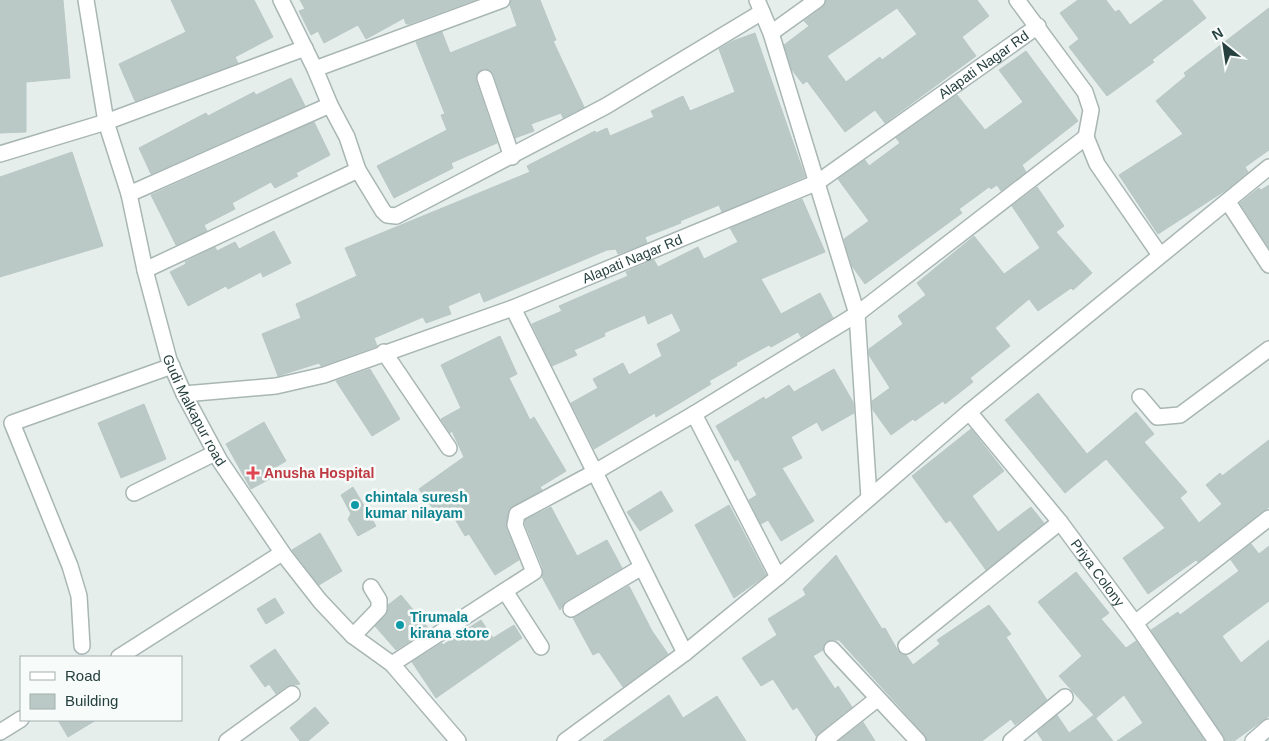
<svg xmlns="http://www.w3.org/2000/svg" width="1269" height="741" viewBox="0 0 1269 741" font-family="Arial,sans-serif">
<rect width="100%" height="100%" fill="#e6eeec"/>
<g fill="#bbc9c6" stroke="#b8c8c4" fill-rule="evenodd">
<path d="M0 0H63L70 78 26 82V132L0 133Z"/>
<path d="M171 0H254L273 37 235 57 238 63 135 101 119 64 186 32Z"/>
<path d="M300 0H475L409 24H406L404 18 366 39 358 25 324 43 318 31 311 35 299 11 305 9Z"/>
<path d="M511 0H540L556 40 553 41 584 107 563 118 561 113 531 124 534 131 515 138 494 75 487 69H482L476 76V81L497 143 451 163 453 168 394 198 377 166 447 130 441 115 445 114 416 42 442 32 450 53 517 26 510 5Z"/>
<path d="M826 0H977L989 16 962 37 976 56 885 123 875 110 845 132 807 81 803 84 792 70 784 45 809 26 804 21 823 7ZM897 8 917 34 882 60 880 57 846 82 827 56Z"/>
<path d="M1078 0H1106L1115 12 1119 10 1130 25 1164 0H1192L1206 18 1152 60 1154 62 1107 96 1069 47 1079 39 1060 13Z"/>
<path d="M1269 8V150L1245 167 1248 172 1226 190 1158 234 1119 175 1183 134 1156 101 1186 76 1184 73Z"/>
<path d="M755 33 805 177 722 212 719 205 680 221 681 223 645 237 647 243 618 254 616 249 607 250 484 302 480 292 448 306 451 314 426 323 423 317 374 338 377 346 321 366 319 363 278 376 262 334 301 318 296 304 357 276 345 248 530 172 527 166 595 131 596 133 607 128 610 136 654 117 651 111 683 96 690 111 735 92 719 49 733 41Z"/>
<path d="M1026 51 1078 121 1022 165 1026 172 1001 191 997 185 991 189 989 187 959 209 962 213 865 284 852 266 844 239 869 221 838 179 865 160 869 166 900 143 896 138 957 95 985 130 1023 102 999 70Z"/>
<path d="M291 78 305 106 151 174 139 148 206 113 208 116 254 92 256 95Z"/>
<path d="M314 122 330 155 296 173 298 176 275 188 271 182 232 203 235 209 204 225 207 231 176 245 151 195Z"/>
<path d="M72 152 103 246 0 277V177Z"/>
<path d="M1269 185V248L1240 203 1259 188 1261 190Z"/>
<path d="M1037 187 1064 226 1056 232 1092 273 1073 290 1071 288 1038 311 1029 299 995 328 1010 346 970 378 973 382 945 404 943 401 915 421 913 419 891 435 873 410 872 401 890 388 869 355V349L903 324 898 316 926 295 917 283 974 236 1004 274 1040 248 1012 206Z"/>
<path d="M802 199 825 252 761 279 781 314 820 293 833 318 801 337 798 332 771 347 769 345 736 363 737 365 709 381 711 384 683 401 656 417 655 413 594 449 571 403 598 388 593 379 623 363 629 375 662 356 657 344 681 331 672 313 648 324 645 315 604 333 605 336 574 350 577 355 552 366 532 324 562 311 559 306 628 276 626 272 654 260 658 267 698 247 704 259 738 242 730 228Z"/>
<path d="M274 231 291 263 263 277 261 272 228 289 226 286 188 306 170 272 186 264 185 262 215 247 217 251 235 242 239 249Z"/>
<path d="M500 336 517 374 509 378 530 420 534 417 566 471 540 487 542 490 509 509 506 528 519 560 495 575 469 534 465 536 448 507 437 514 419 489 464 457 452 431 450 433 441 419 461 408 441 365Z"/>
<path d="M370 369 400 419 372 436 336 381Z"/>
<path d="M834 369 853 402 854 413 822 431 817 422 791 437 802 458 782 468 814 521 781 541 768 520 761 524 749 500 757 495 738 459 735 461 716 426 764 397 765 400 789 385 794 392Z"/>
<path d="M1038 393 1087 454 1136 412 1154 434 1144 442 1187 492 1180 498 1199 523 1222 504 1206 485 1220 473 1222 476 1269 440V507L1198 562 1196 560 1148 594 1123 558 1165 528 1106 459 1065 493 1005 420Z"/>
<path d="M144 404 166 459 121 478 98 423Z"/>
<path d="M264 422 286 461 269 471 273 477 251 489 226 444Z"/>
<path d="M971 429 1004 471 972 496 998 532 1031 507 1044 523 986 570 950 520 946 523 912 476Z"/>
<path d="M353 487 376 526 358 536 348 519 351 514 341 495Z"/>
<path d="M661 491 673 511 640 531 627 512Z"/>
<path d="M729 505 766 575 734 598 695 525Z"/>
<path d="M551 507 577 556 607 540 622 568 566 601 560 610 542 577 543 568 525 524V520Z"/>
<path d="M320 533 342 571 319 585 292 550Z"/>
<path d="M1251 544 1259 554 1269 546V601L1222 636 1241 663 1269 640V716L1234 741H1225L1151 630 1178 612 1180 615 1239 571 1231 560Z"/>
<path d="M836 555 882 629 885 628 898 651 906 655 913 665 940 644 937 640 989 605 1011 634 1006 637 1047 700 1015 725 1011 719 982 741H927L925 735 839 640H830L825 643 823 650 813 656 835 689 838 686 852 707 816 736 797 707 793 710 773 679 761 686 742 658 777 635 768 619 806 595 803 589Z"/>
<path d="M1076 572 1109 613 1101 619 1126 648 1136 641 1205 741H1117L1143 723 1124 695 1096 718 1094 716 1113 741H1043L1037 732 1057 715 1069 733 1094 715 1059 676 1082 656 1038 602Z"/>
<path d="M629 586 652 631 668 654 623 687 599 652 593 655 573 618Z"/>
<path d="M401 595 429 629 396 650 375 626 386 615 388 605Z"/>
<path d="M275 598 284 613 266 624 257 609Z"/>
<path d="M481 620 493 638 514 625 522 638 436 698 412 662 442 643 443 645Z"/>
<path d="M275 649 300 684 287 686 276 694 269 684 265 687 250 666Z"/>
<path d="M669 695 683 718 717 696 746 741H603Z"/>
<path d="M315 707 329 723 308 741H300L290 728Z"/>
<path d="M58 720H96L68 737Z"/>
<path d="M863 722 875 741H839Z"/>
</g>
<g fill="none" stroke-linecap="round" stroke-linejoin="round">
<g stroke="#a8b6b4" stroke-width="18">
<g id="minor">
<path id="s1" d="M86 0 106 122 129 194 145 270 169 360 184 394 220 461 284 555 320 601 353 636 392 664 458 741"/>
<path d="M281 0 315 69 330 105 347 137 358 170 383 211 387 215 396 216 606 106 762 12"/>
<path d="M757 0 771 33 857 314 869 498"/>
<path d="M1017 0 1085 92 1091 110 1086 137 1097 164 1160 255"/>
<path d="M771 33 817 0"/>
<path d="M315 69 502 0"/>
<path d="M485 78 512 157"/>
<path d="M0 154 106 122 305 48"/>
<path d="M129 194 330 105"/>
<path d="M1228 202 1269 265"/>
<path d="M145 270 358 170"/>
<path d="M513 308 685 653"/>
<path d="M384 352 449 448"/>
<path id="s2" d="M184 394 276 386 324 375 513 308 818 182 1038 26"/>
<path d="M1140 397 1157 417 1180 415 1269 349"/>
<path id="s3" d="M969 412 1060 522 1135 623 1216 741"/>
<path d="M694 414 778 577"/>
<path d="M134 493 215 453"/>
<path d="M505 591 541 647"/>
<path d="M571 609 642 567"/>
<path d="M1135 623 1269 518"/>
<path d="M353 636 379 609V600L371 587"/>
<path d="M82 646 79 596 70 566 12 423 172 366"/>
<path d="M906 646 1060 522"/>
<path d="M832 649 918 741"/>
<path d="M119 657 282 553"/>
<path d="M392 664 534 572 515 525 517 514 595 472 694 414 857 314 1086 137"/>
<path d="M0 732 21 719"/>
<path d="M227 741 292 694"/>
<path d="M565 741 685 653 778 577 969 412 1269 167"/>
<path d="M824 741 877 699"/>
<path d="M1011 741 1065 697"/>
<path d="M1253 741 1269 727"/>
</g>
</g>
<use href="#minor" stroke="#fff" stroke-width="15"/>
</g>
<path fill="#e0444e" stroke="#f7fbf9" stroke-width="2" d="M250.5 465.5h5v5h5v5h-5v5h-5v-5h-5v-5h5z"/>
<g fill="#0f9aa8" stroke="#f7fbf9" stroke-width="2">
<circle cx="355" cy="505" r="5"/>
<circle cx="400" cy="625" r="5"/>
</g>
<g text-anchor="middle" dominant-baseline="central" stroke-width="5" stroke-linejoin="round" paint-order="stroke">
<g font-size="14" fill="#25403e" stroke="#f7fbf9">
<text stroke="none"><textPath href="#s2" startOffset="875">Alapati Nagar Rd</textPath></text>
<text stroke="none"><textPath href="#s2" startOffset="471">Alapati Nagar Rd</textPath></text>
<text stroke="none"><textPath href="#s1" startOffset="426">Gudi Malkapur road</textPath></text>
<text stroke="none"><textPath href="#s3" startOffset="206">Priya Colony</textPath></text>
</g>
<g font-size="14" font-weight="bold" fill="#be3a42" stroke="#f7fbf9" text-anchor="start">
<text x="264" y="473">Anusha Hospital</text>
</g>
<g font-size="14" font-weight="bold" fill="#0d838f" stroke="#f7fbf9" text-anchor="start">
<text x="365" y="497">chintala suresh<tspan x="365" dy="16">kumar nilayam</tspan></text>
<text x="410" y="617">Tirumala<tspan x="410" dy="16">kirana store</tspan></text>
</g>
</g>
<rect x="20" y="656" width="162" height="65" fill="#f7fbf9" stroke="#a3b0ae"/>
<rect x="30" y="672" width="25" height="8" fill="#ffffff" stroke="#a3b0ae"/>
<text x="65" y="681" font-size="15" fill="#25403e">Road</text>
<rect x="30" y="694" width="25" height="15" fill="#bbc9c6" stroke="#a3b0ae"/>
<text x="65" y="706" font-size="15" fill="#25403e">Building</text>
<g transform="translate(1224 45) rotate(330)" stroke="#f7fbf9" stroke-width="4" paint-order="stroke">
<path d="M0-4L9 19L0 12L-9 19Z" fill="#25403e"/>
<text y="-8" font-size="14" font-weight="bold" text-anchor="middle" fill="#25403e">N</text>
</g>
</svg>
